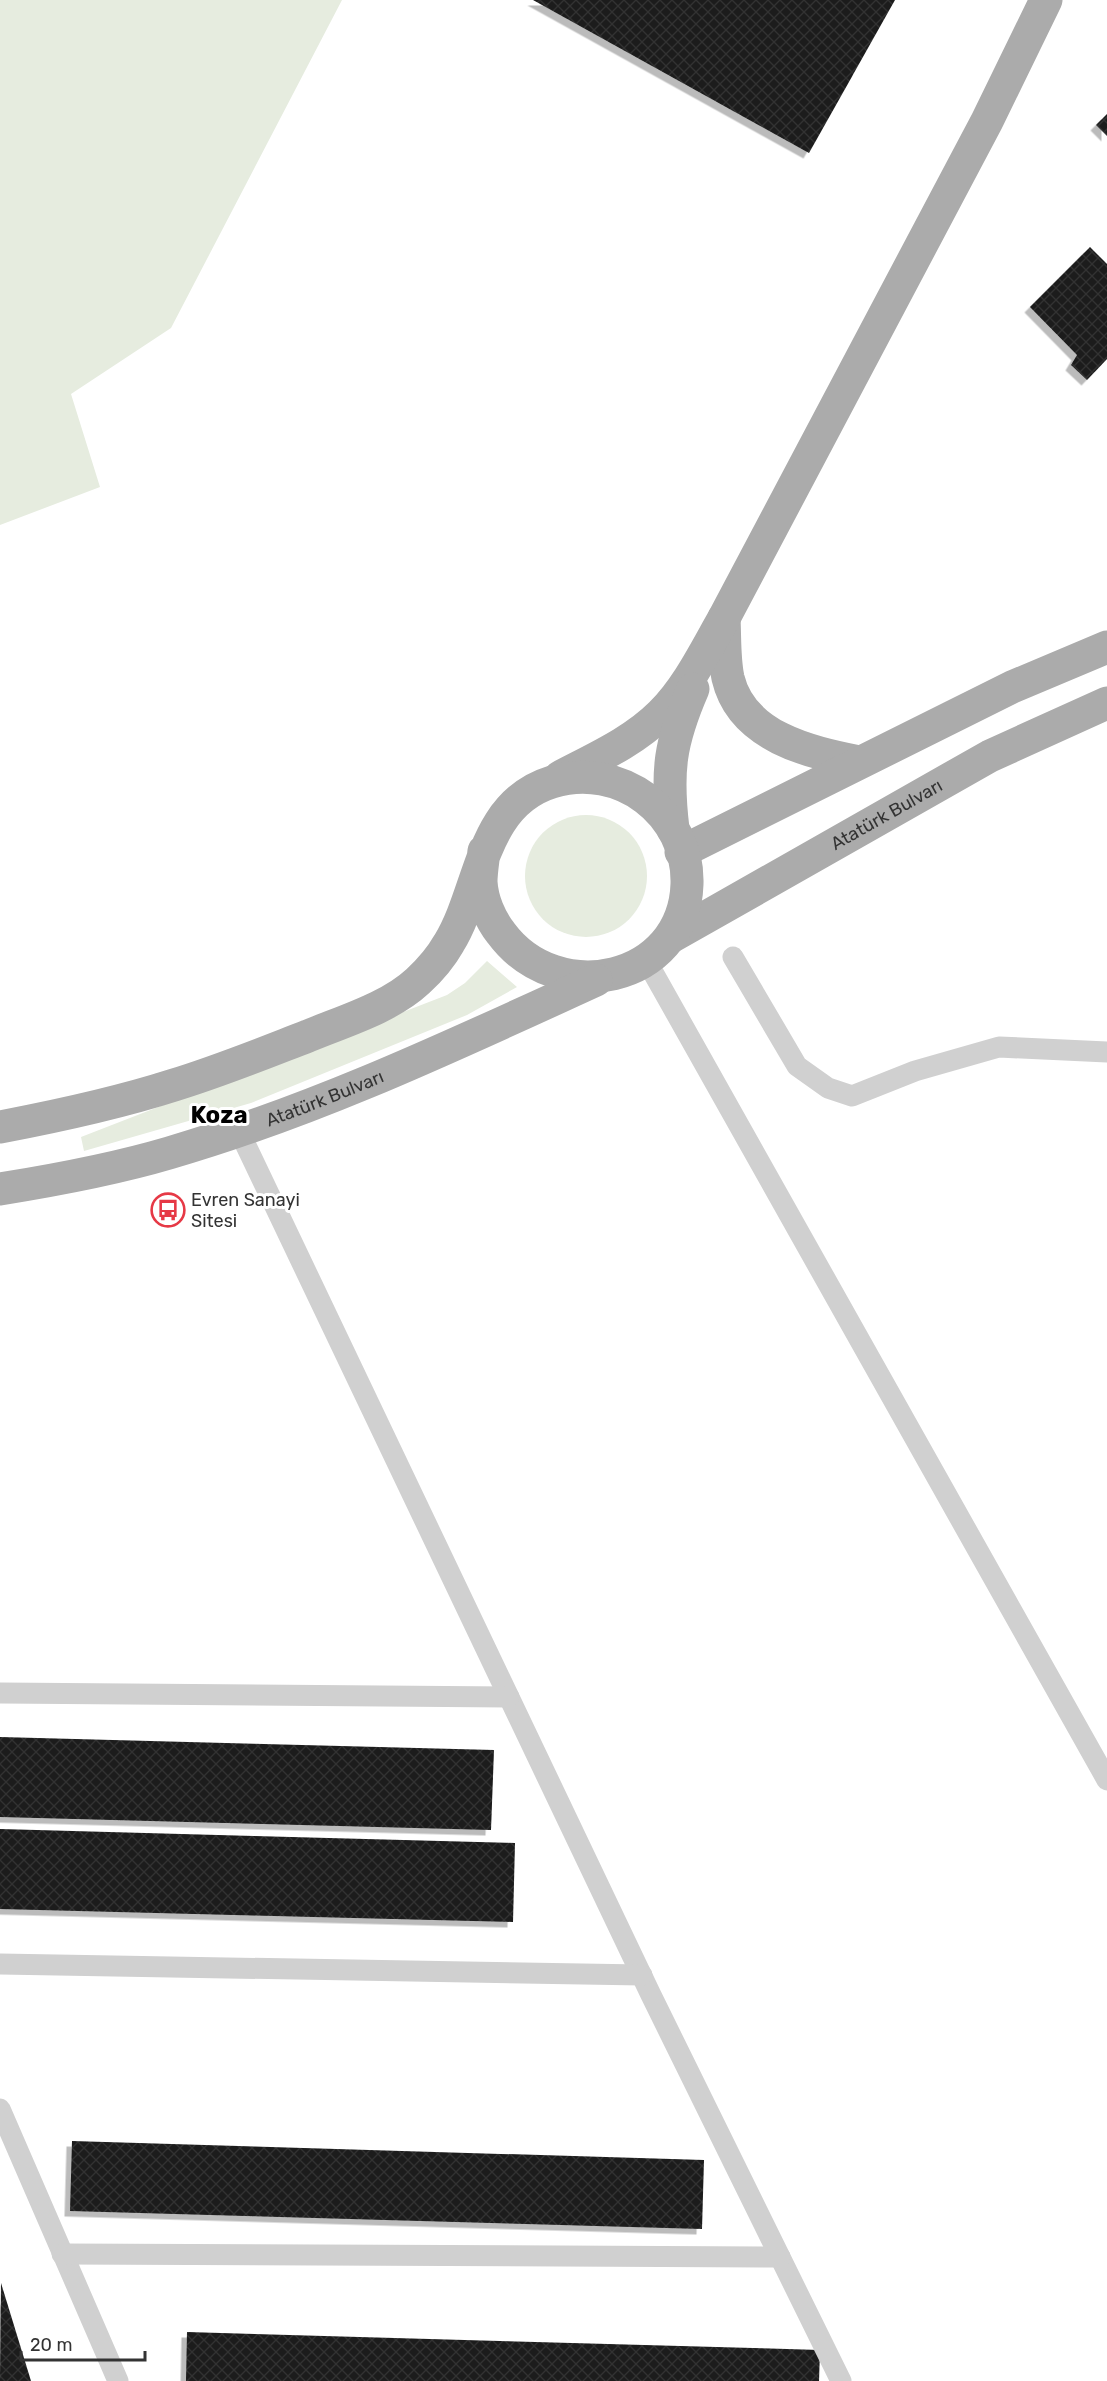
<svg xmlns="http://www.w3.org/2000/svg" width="1107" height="2381" viewBox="0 0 1107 2381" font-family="Rubik,sans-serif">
<defs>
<pattern id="building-cross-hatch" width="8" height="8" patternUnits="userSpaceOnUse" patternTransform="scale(1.5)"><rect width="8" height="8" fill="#1a1a1a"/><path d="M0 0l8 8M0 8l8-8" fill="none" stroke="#333"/></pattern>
<filter id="shadow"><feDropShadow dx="-5.5" dy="5.5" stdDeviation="0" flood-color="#0004"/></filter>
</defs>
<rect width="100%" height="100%" fill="#fff"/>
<g fill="#e6ecdf">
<path d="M0 0H342L171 328 71 394 100 487 0 525Z"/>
<circle cx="586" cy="876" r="61"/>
<path d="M487 961 517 987 467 1015 251 1103 84 1151 81 1137 447 995 465 983Z"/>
</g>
<g fill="url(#building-cross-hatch)" filter="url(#shadow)">
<path d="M533 0H895L809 153Z"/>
<path d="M1107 114V136L1096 125Z"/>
<path d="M1090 247 1107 264V359L1087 380 1071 365 1077 355 1030 307Z"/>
<path d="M0 1737 494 1750 491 1830 0 1817Z"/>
<path d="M0 1829 515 1843 513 1922 0 1909Z"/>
<path d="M72 2141 704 2160 702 2229 70 2211Z"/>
<path d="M1 2283 31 2381H0Z"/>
<path d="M187 2332 820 2350 819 2381H186Z"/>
</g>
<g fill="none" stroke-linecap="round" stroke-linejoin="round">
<g stroke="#d0d0d0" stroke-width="21">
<path d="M733 957 797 1066 828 1088 852 1096 915 1071 999 1047 1107 1052"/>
<path d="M646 960 1107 1780"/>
<path d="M239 1131 651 1995 841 2381"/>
<path d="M0 1693 509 1697"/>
<path d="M0 1964 642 1975"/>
<path d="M0 2109 118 2381"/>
<path d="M62 2254 780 2257"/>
</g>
<g stroke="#ababab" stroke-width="33">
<path d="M724 618C725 638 724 659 728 678 742 737 809 752 859 762"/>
<path d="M560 777C594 759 633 742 661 714 688 687 705 651 724 618L987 121 1046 0"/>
<path d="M673 829C666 771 670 742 693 689"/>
<path d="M681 852 1012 687 1107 647"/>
<path id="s1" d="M671 937 990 756 1107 703"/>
<path d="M0 1127C58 1116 118 1103 174 1085 220 1071 264 1053 308 1036 344 1021 389 1008 418 981 430 970 441 957 449 943 482 889 480 804 552 782 620 761 689 813 687 884 684 982 557 1009 501 933 490 919 482 900 481 882 481 872 483 861 484 851"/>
<path id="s2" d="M0 1189C56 1180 115 1169 169 1153 317 1110 456 1044 596 980"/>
</g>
</g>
<defs>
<g id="bus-ring" transform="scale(1.725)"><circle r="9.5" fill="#fff" stroke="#e63946" stroke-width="1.5"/><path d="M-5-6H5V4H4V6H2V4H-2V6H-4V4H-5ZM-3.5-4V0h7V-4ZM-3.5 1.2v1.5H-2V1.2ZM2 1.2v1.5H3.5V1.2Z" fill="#e63946"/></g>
</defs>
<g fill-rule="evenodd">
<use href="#bus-ring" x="168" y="1210"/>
</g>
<g text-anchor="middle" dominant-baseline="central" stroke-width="6" stroke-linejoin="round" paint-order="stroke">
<g font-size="18" fill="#333" stroke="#fff">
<text stroke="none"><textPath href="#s1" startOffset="248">Atatürk Bulvarı</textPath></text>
<text stroke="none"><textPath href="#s2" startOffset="338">Atatürk Bulvarı</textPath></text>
</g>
<g font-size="18" fill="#333" stroke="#fff" text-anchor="start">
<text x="191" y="1200">Evren Sanayi<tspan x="191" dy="21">Sitesi</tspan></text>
</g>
<g font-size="24" font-weight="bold" fill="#000" stroke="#fff">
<text x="219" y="1115">Koza</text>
</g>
</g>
<path d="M21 2351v9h124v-9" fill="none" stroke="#333333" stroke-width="3"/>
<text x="30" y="2351" font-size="18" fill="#333333" stroke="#ffffff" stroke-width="4.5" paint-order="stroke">20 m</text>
</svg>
